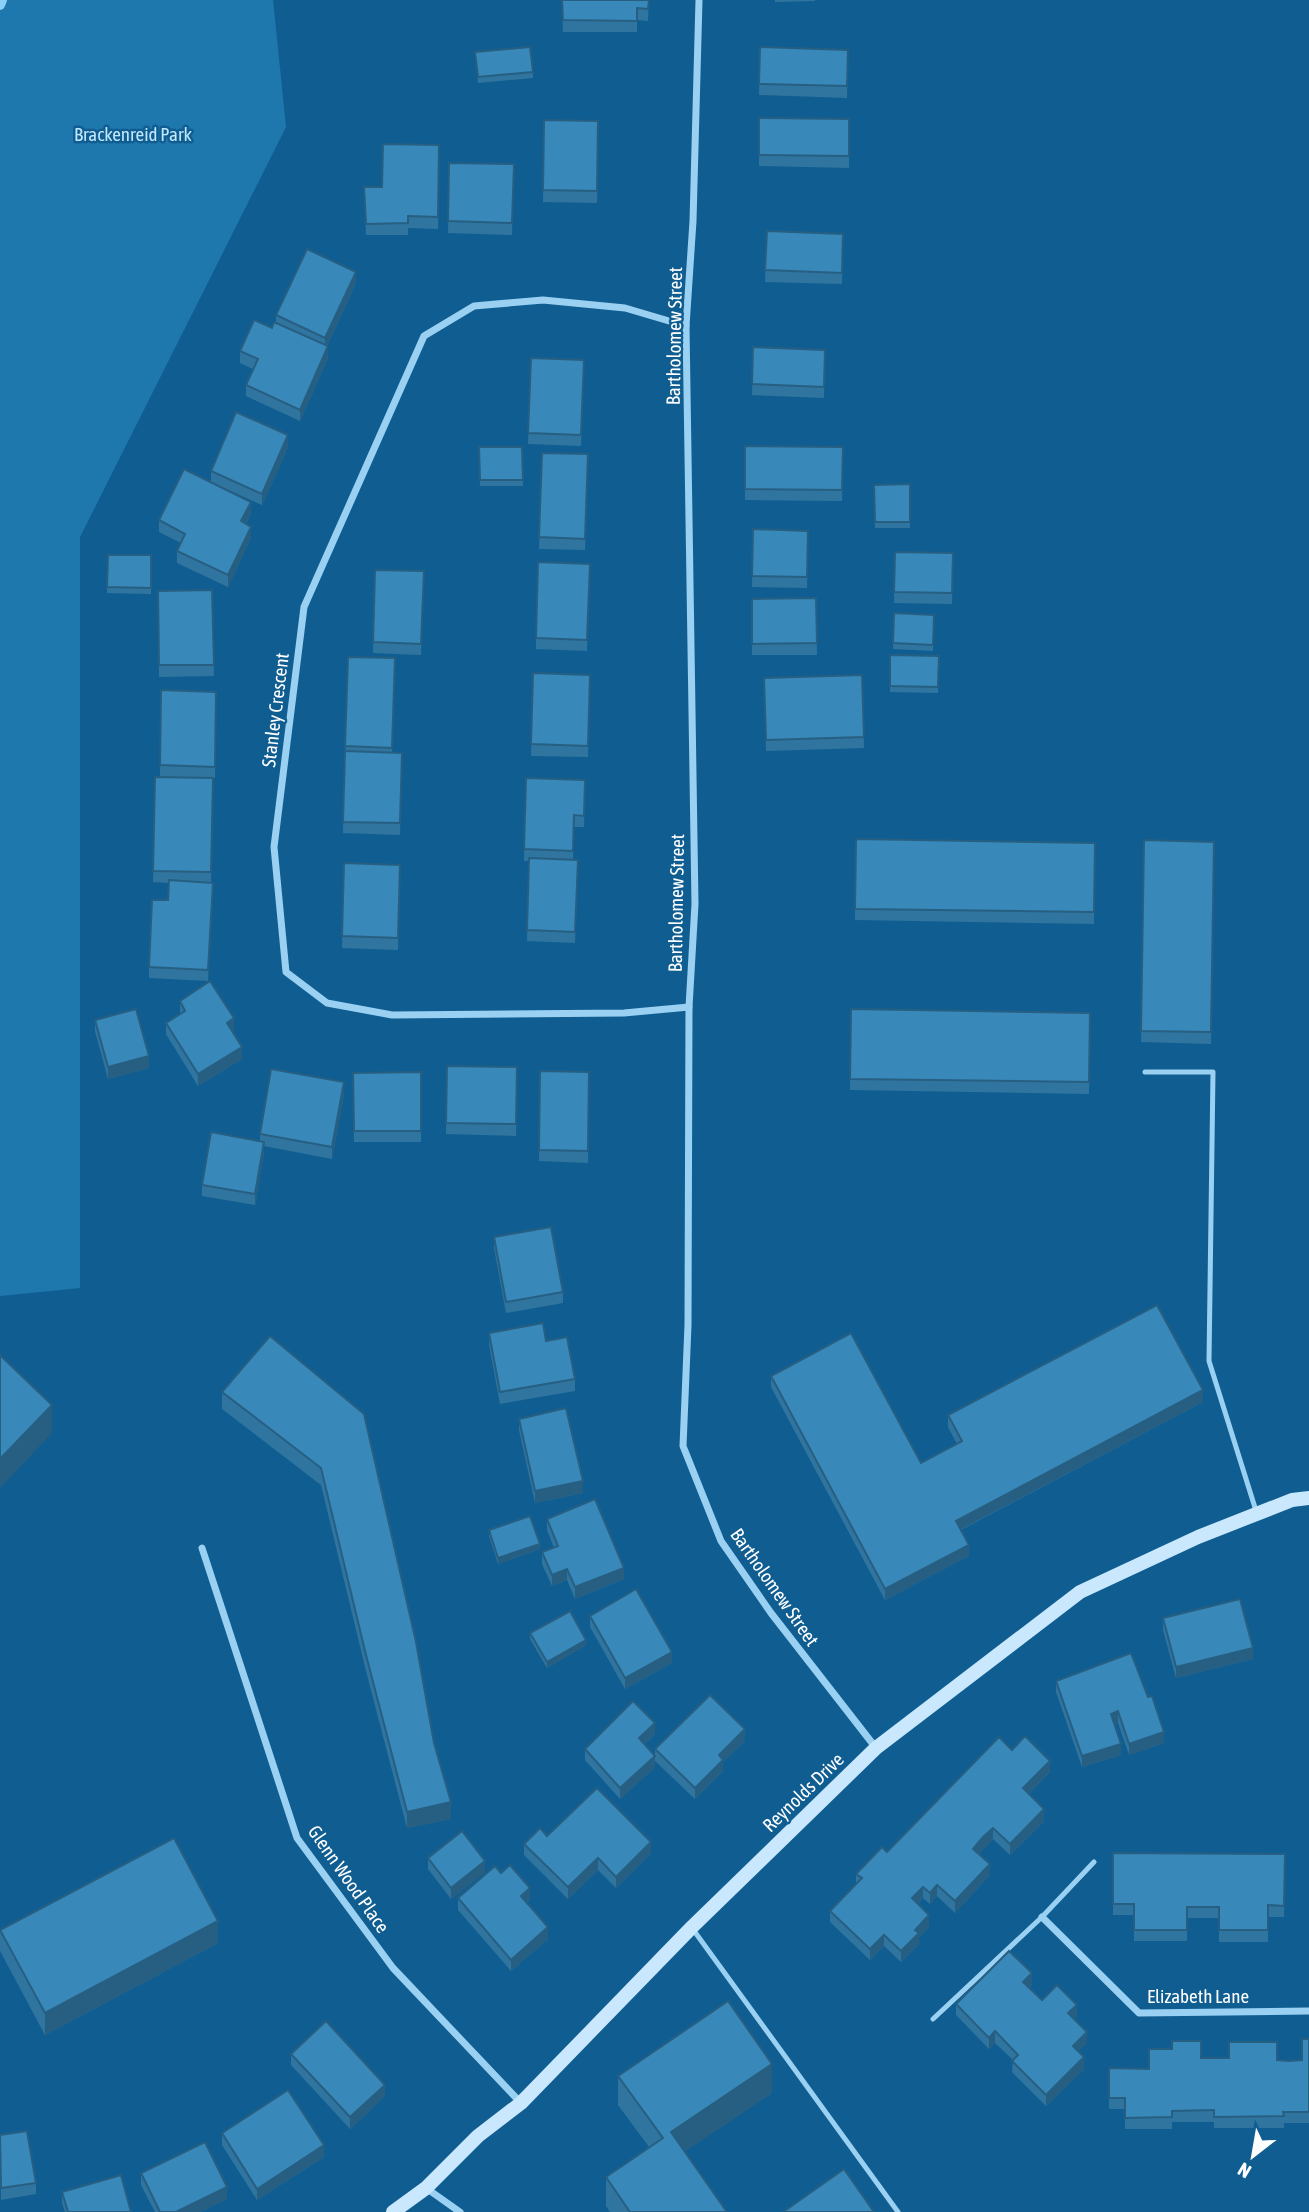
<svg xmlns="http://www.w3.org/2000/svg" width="1309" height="2212" viewBox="0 0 1309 2212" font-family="'Asap Condensed',sans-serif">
<rect width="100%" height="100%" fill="#105e91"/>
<path fill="#1e78ae" d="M0 0H273L286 127 80 537V1288L0 1296Z"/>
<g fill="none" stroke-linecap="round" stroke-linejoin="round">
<path stroke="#8bd0f7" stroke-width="10" d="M0 5 2 0"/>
<g stroke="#9ad1f3" stroke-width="5">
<path d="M1145 1072H1213L1209 1361 1257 1514"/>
<path d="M692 1928 898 2212"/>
<path d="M933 2019 1042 1917 1094 1862"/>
</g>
<g stroke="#9ad1f3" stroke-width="7">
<path d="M699 0 693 221 686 326 695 904 689 1007 688 1325 683 1446 721 1541 771 1613 876 1748"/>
<path d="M686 326 625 308 543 300 474 306 424 336 304 607 274 847 286 972 327 1003 392 1015 624 1013 689 1007"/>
<path d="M202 1548 297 1838 393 1968 521 2103"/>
<path d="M1042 1917 1139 2013 1309 2011"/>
<path d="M426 2188 460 2212"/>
</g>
<path stroke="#c9e8fd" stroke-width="14" d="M393 2212 426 2188 478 2136 521 2103 692 1927 876 1748 1080 1592 1198 1537 1292 1500 1309 1498"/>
</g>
<g fill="#30759f">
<path d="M562 0H649L648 21 637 20V32H563Z"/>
<path d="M775 0H815V1L775 2Z"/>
<path d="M760 47 848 50 847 98 759 95Z"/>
<path d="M475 52 533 72V78L478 83Z"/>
<path d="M759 118 849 119V168L759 166Z"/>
<path d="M544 120 598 121 597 203 543 202Z"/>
<path d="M439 145 438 229 408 228V235H366L364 187H382Z"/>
<path d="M449 163 514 164 512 235 448 233Z"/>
<path d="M767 231 843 234 842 284 765 282Z"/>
<path d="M356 283 327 346 328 358 300 421 246 396V385L253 369 240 363V351L272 328 276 323V315Z"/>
<path d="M753 347 825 350 824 398 752 395Z"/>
<path d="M531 358 584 360 581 446 528 444Z"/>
<path d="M745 446 843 447 842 501 745 500Z"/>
<path d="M288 447 262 505 212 483 251 514 246 524 251 538 228 587 177 563V551L181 543 159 532V520L211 482V471Z"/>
<path d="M479 447H522L523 486H480Z"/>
<path d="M542 453 588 454 585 550 539 549Z"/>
<path d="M910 484V528H875L874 485Z"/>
<path d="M753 529 808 531 807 588 752 587Z"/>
<path d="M895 552 953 553 952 604 894 603Z"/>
<path d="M108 555H151V594L107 593Z"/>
<path d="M590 564 587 651 536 649V638Z"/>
<path d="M375 570 424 571 421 655 373 653Z"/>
<path d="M212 590 214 676 159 677 158 591Z"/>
<path d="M816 598 817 655H752V599Z"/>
<path d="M894 613 934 615 933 651 893 649Z"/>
<path d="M890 655 939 656 938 693 890 692Z"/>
<path d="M348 657 395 658 392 752 402 753 400 835 343 833Z"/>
<path d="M533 673 590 675 588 757 531 756Z"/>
<path d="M862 675 864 748 766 751 764 678Z"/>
<path d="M161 690 216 692 215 778H213L211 882 213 894 208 981 149 978V967L168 900 169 883 153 882 155 777H160Z"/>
<path d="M526 778 585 780 584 827H574L573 860H578L575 943 527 941 529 861H524Z"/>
<path d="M856 839 1095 843 1094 924 855 920Z"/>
<path d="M1144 840 1214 842 1211 1044 1141 1042Z"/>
<path d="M344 863 400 865 398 950 342 948Z"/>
<path d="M180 1001 234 1030 232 1031 242 1059 198 1086 166 1034V1023L180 1014Z"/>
<path d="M851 1009 1090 1013 1089 1094 850 1090Z"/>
<path d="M95 1020 149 1068 108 1079 95 1031Z"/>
<path d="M447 1066 517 1067 516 1136 446 1134Z"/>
<path d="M540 1071 589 1072 588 1163 539 1161Z"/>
<path d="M421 1072V1142H354L353 1073Z"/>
<path d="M344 1094 332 1159 264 1146V1153L255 1205 202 1196V1185L260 1141V1134Z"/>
<path d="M494 1237 563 1292V1303L506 1313 494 1248Z"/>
<path d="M489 1333 546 1341 575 1379V1391L500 1404 489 1345Z"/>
<path d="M270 1336 434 1743 451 1819 407 1828 366 1671 321 1485 222 1409V1392Z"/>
<path d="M771 1376 921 1463 957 1444 948 1427V1415L1203 1402 961 1530 969 1556 885 1600 771 1387Z"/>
<path d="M519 1419 583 1493 535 1503 519 1430Z"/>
<path d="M547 1519 624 1579 575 1599 567 1580 552 1586 542 1564V1552L554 1548 547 1530Z"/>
<path d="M489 1530 540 1549 498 1564 489 1536Z"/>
<path d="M590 1616 672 1663 625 1689 590 1627Z"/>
<path d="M1163 1618 1253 1659 1176 1678 1163 1630Z"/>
<path d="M530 1633 586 1645 547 1668 530 1639Z"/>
<path d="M1131 1653 1164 1743 1129 1755 1118 1723 1115 1724 1121 1755 1082 1767 1056 1692V1681Z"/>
<path d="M655 1734 645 1744 655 1767 620 1799 585 1760V1749Z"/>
<path d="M745 1741 723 1762V1771L695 1799 655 1761V1749Z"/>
<path d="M1012 1750 1050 1772 1029 1794 1044 1821 1010 1855 993 1839 983 1849 979 1854 990 1875 955 1913 937 1896 930 1904 923 1898 918 1904 929 1927 919 1937V1944L901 1962 884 1946 870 1960 830 1922V1911L856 1884V1874L887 1852Z"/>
<path d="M547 1836 651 1853 616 1888 598 1870 568 1899 524 1855V1844Z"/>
<path d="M1113 1853 1285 1854 1284 1917H1268V1942H1219V1918H1187V1941H1134V1915H1113Z"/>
<path d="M428 1858 485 1872 451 1899 428 1869Z"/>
<path d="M501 1873 530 1899 527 1903 548 1939 511 1971 458 1910V1898Z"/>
<path d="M0 1930 218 1943 45 2035 0 1951Z"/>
<path d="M1032 1985 1029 1988 1042 2000 1077 2016 1074 2019 1087 2043 1078 2051 1084 2069 1046 2106 1012 2072 1013 2060 995 2043 989 2049 956 2015V2004Z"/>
<path d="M1309 2039V2123H1284V2128H1214V2122H1172V2129H1125V2109H1109V2068L1149 2069 1201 2058 1277 2060 1289 2061 1302 2060Z"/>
<path d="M291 2054 385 2096 350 2129 291 2065Z"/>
<path d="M618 2076 772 2093 685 2151 727 2212H610L606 2206V2177L649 2147 618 2105Z"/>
<path d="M222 2133 324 2157 257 2200 222 2145Z"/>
<path d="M0 2135 36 2183V2194L1 2200Z"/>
<path d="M141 2173 227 2199 200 2212H155L141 2185Z"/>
<path d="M62 2192 131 2212H65L62 2203Z"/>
</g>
<g fill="#275f82">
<path d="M356 272V283L325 350V338Z"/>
<path d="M328 346V358L300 421V410Z"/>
<path d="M288 435V447L262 505V494Z"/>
<path d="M251 502V514L241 533V521Z"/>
<path d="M251 527V538L228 587V575Z"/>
<path d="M213 883V894L208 981V970Z"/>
<path d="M234 1018V1030L227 1035V1023Z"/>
<path d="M242 1047V1059L198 1086V1074Z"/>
<path d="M149 1056V1068L108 1079V1067Z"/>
<path d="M344 1082V1094L332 1159V1147Z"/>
<path d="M264 1142V1153L255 1205V1194Z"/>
<path d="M1203 1390V1402L956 1532V1521Z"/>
<path d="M52 1405V1433L0 1488V1459Z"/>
<path d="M583 1481V1493L535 1503V1491Z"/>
<path d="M540 1544V1549L498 1564V1558Z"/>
<path d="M969 1545V1556L885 1600V1589Z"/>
<path d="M624 1568V1579L575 1599V1587Z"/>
<path d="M567 1569V1580L552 1586V1575Z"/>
<path d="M586 1640V1645L547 1668V1662Z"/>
<path d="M1253 1648V1659L1176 1678V1667Z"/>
<path d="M672 1652V1663L625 1689V1678Z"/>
<path d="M1118 1711V1723L1111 1726V1714Z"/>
<path d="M655 1723V1734L639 1749V1738Z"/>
<path d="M745 1729V1741L723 1762V1771L695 1799V1788L719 1755Z"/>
<path d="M1164 1732V1743L1129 1755V1744Z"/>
<path d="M1121 1744V1755L1082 1767V1756Z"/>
<path d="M655 1756V1767L620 1799V1788Z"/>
<path d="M1050 1761V1772L1023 1800V1788Z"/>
<path d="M451 1802V1819L407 1828V1812Z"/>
<path d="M1044 1809V1821L1010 1855V1844Z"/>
<path d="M993 1828V1839L973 1860V1849Z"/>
<path d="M651 1842V1853L616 1888V1877Z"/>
<path d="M598 1858V1870L568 1899V1887Z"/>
<path d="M485 1861V1872L451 1899V1888Z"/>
<path d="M990 1864V1875L955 1913V1901Z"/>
<path d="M937 1885V1896L930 1904V1893Z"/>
<path d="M923 1887V1898L912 1910V1898Z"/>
<path d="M530 1888V1899L521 1908V1896Z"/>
<path d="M929 1915V1927L919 1937V1944L901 1962V1951L915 1930Z"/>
<path d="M218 1921V1943L45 2035V2013Z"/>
<path d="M548 1927V1939L511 1971V1960Z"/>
<path d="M884 1935V1946L870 1960V1949Z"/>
<path d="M1032 1973V1985L1023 1993V1982Z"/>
<path d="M1077 2005V2016L1068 2025V2013Z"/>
<path d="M995 2031V2043L989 2049V2038Z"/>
<path d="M1087 2032V2043L1073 2057V2046Z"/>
<path d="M1084 2057V2069L1046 2106V2095Z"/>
<path d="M772 2064V2093L671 2161V2132Z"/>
<path d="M385 2085V2096L350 2129V2117Z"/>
<path d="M324 2145V2157L257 2200V2189Z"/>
<path d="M227 2187V2199L200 2212H176Z"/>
</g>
<g fill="#3888b9" stroke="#275f82" stroke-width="2">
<path d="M562 0H649L648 9 637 8V21L563 20Z"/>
<path d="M530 47 533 72 478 77 475 52Z"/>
<path d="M760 47 848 50 847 86 759 84Z"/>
<path d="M759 118 849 119V156L759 155Z"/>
<path d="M544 120 598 121 597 191 543 190Z"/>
<path d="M383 144 439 145 438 217 408 216V223L366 224 364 187H382Z"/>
<path d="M449 163 514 164 512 223 448 221Z"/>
<path d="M767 231 843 234 842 273 765 270Z"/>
<path d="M307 249 356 272 325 338 276 315Z"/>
<path d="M254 320 272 328 274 322 328 346 300 410 246 385 258 359 240 351Z"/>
<path d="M753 347 825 350 824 387 752 384Z"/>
<path d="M531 358 584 360 581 435 528 433Z"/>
<path d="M236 412 288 435 262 494 211 471Z"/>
<path d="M745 446 843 447 842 490 745 489Z"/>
<path d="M479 447H522L523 480H480Z"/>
<path d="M542 453 588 454 585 539 539 537Z"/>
<path d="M184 469 251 502 241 521 251 527 228 575 177 551 185 534 159 520Z"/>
<path d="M910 484V522H875L874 485Z"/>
<path d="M753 529 808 531 807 577 752 576Z"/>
<path d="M895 552 953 553 952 593 894 592Z"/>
<path d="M108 555H151V588L107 587Z"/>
<path d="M538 562 590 564 587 640 536 638Z"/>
<path d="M375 570 424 571 421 644 373 642Z"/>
<path d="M212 590 214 665H159L158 591Z"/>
<path d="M816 598 817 643 752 644V599Z"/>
<path d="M894 613 934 615 933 645 893 643Z"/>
<path d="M890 655 939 656 938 687 890 686Z"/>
<path d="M348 657 395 658 392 748 345 746Z"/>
<path d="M533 673 590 675 588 746 531 744Z"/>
<path d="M862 675 864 737 766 740 764 678Z"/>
<path d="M161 690 216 692 215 767 160 765Z"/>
<path d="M345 751 402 753 400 823 343 822Z"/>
<path d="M155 777 213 778 211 872 153 871Z"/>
<path d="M526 778 585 780 584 816 574 815 573 851 524 849Z"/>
<path d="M856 839 1095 843 1094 912 855 909Z"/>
<path d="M1144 840 1214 842 1211 1032 1141 1031Z"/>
<path d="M529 858 578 860 575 932 527 930Z"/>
<path d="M344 863 400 865 398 938 342 936Z"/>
<path d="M169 880 213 883 208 970 149 967 152 900H168Z"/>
<path d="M210 981 234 1018 227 1023 242 1047 198 1074 166 1023 185 1011 180 1001Z"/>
<path d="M136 1009 149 1056 108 1067 95 1020Z"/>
<path d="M851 1009 1090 1013 1089 1082 850 1079Z"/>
<path d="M447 1066 517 1067 516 1124 446 1123Z"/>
<path d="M271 1069 344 1082 332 1147 260 1134Z"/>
<path d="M540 1071 589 1072 588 1151 539 1150Z"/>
<path d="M421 1072V1131H354L353 1073Z"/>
<path d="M211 1132 264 1142 255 1194 202 1185Z"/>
<path d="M551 1227 563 1292 506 1302 494 1237Z"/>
<path d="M1157 1305 1203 1390 956 1521 969 1545 885 1589 771 1376 851 1333 921 1463 962 1441 948 1415Z"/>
<path d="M543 1323 546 1341 567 1337 575 1379 500 1392 489 1333Z"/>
<path d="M270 1336 364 1414 416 1642 434 1743 451 1802 407 1812 366 1655 321 1468 222 1392Z"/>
<path d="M0 1355 52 1405 0 1459Z"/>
<path d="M566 1408 583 1481 535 1491 519 1419Z"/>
<path d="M595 1499 624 1568 575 1587 567 1569 552 1575 542 1552 558 1546 547 1519Z"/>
<path d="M530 1516 540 1544 498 1558 489 1530Z"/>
<path d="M636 1589 672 1652 625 1678 590 1616Z"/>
<path d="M1240 1599 1253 1648 1176 1667 1163 1618Z"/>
<path d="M570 1611 586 1640 547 1662 530 1633Z"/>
<path d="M1131 1653 1148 1697 1152 1696 1164 1732 1129 1744 1118 1711 1111 1714 1121 1744 1082 1756 1056 1681Z"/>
<path d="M710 1695 745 1729 719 1755 723 1760 695 1788 655 1749Z"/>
<path d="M633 1701 655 1723 639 1738 655 1756 620 1788 585 1749Z"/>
<path d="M1025 1736 1050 1761 1023 1788 1044 1809 1010 1844 993 1828 983 1837 973 1849 990 1864 955 1901 937 1885 930 1893 923 1887 912 1898 929 1915 915 1930 919 1933 901 1951 884 1935 870 1949 830 1911 862 1878 856 1874 882 1847 887 1852 999 1737 1012 1750Z"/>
<path d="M597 1788 651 1842 616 1877 598 1858 568 1887 524 1844 540 1828 547 1836Z"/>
<path d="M462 1831 485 1861 451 1888 428 1858Z"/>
<path d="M174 1838 218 1921 45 2013 0 1930Z"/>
<path d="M1113 1853 1285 1854 1284 1906 1268 1905V1930H1219V1907H1187V1930H1134V1904H1113Z"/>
<path d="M510 1865 530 1888 521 1896 548 1927 511 1960 458 1898 495 1866 501 1873Z"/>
<path d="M1009 1951 1032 1973 1023 1982 1042 2000 1057 1985 1077 2005 1068 2013 1087 2032 1073 2046 1084 2057 1046 2095 1012 2061 1018 2055 995 2031 989 2038 956 2004Z"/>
<path d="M728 2001 772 2064 671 2132 727 2212H630L606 2177 663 2138 618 2076Z"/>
<path d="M326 2021 385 2085 350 2117 291 2054Z"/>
<path d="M1302 2039H1309V2112H1283L1284 2116 1214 2117V2110L1172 2111V2117L1125 2118V2098H1109V2068L1149 2069V2049H1172V2041H1201V2058H1229V2042H1277V2060L1289 2061 1302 2060Z"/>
<path d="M288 2090 324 2145 257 2189 222 2133Z"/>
<path d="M27 2131 36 2183 1 2188 0 2135Z"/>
<path d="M205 2142 227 2187 176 2212H160L141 2173Z"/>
<path d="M844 2169 874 2212H783Z"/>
<path d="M121 2175 131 2212H68L62 2192Z"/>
</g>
<g text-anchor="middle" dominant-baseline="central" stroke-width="5" stroke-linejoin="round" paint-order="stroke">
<g font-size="19" fill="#c1e7fe" stroke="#105e91">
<text x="133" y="134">Brackenreid Park</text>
</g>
<g font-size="19" fill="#fff" stroke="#105e91">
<text transform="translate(674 336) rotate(-89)">Bartholomew Street</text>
<text transform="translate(275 710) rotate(-83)">Stanley Crescent</text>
<text transform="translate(676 903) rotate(-89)">Bartholomew Street</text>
<text transform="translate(775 1587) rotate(55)">Bartholomew Street</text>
<text transform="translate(803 1792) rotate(-44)">Reynolds Drive</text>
<text transform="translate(349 1879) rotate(55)">Glenn Wood Place</text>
<text x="1198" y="1996">Elizabeth Lane</text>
</g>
</g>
<g transform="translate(1253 2156) rotate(211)" stroke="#105e91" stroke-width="5" paint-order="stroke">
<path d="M0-5L12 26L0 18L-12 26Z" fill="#ffffff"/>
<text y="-10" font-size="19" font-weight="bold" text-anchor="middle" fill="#ffffff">N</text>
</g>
</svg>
